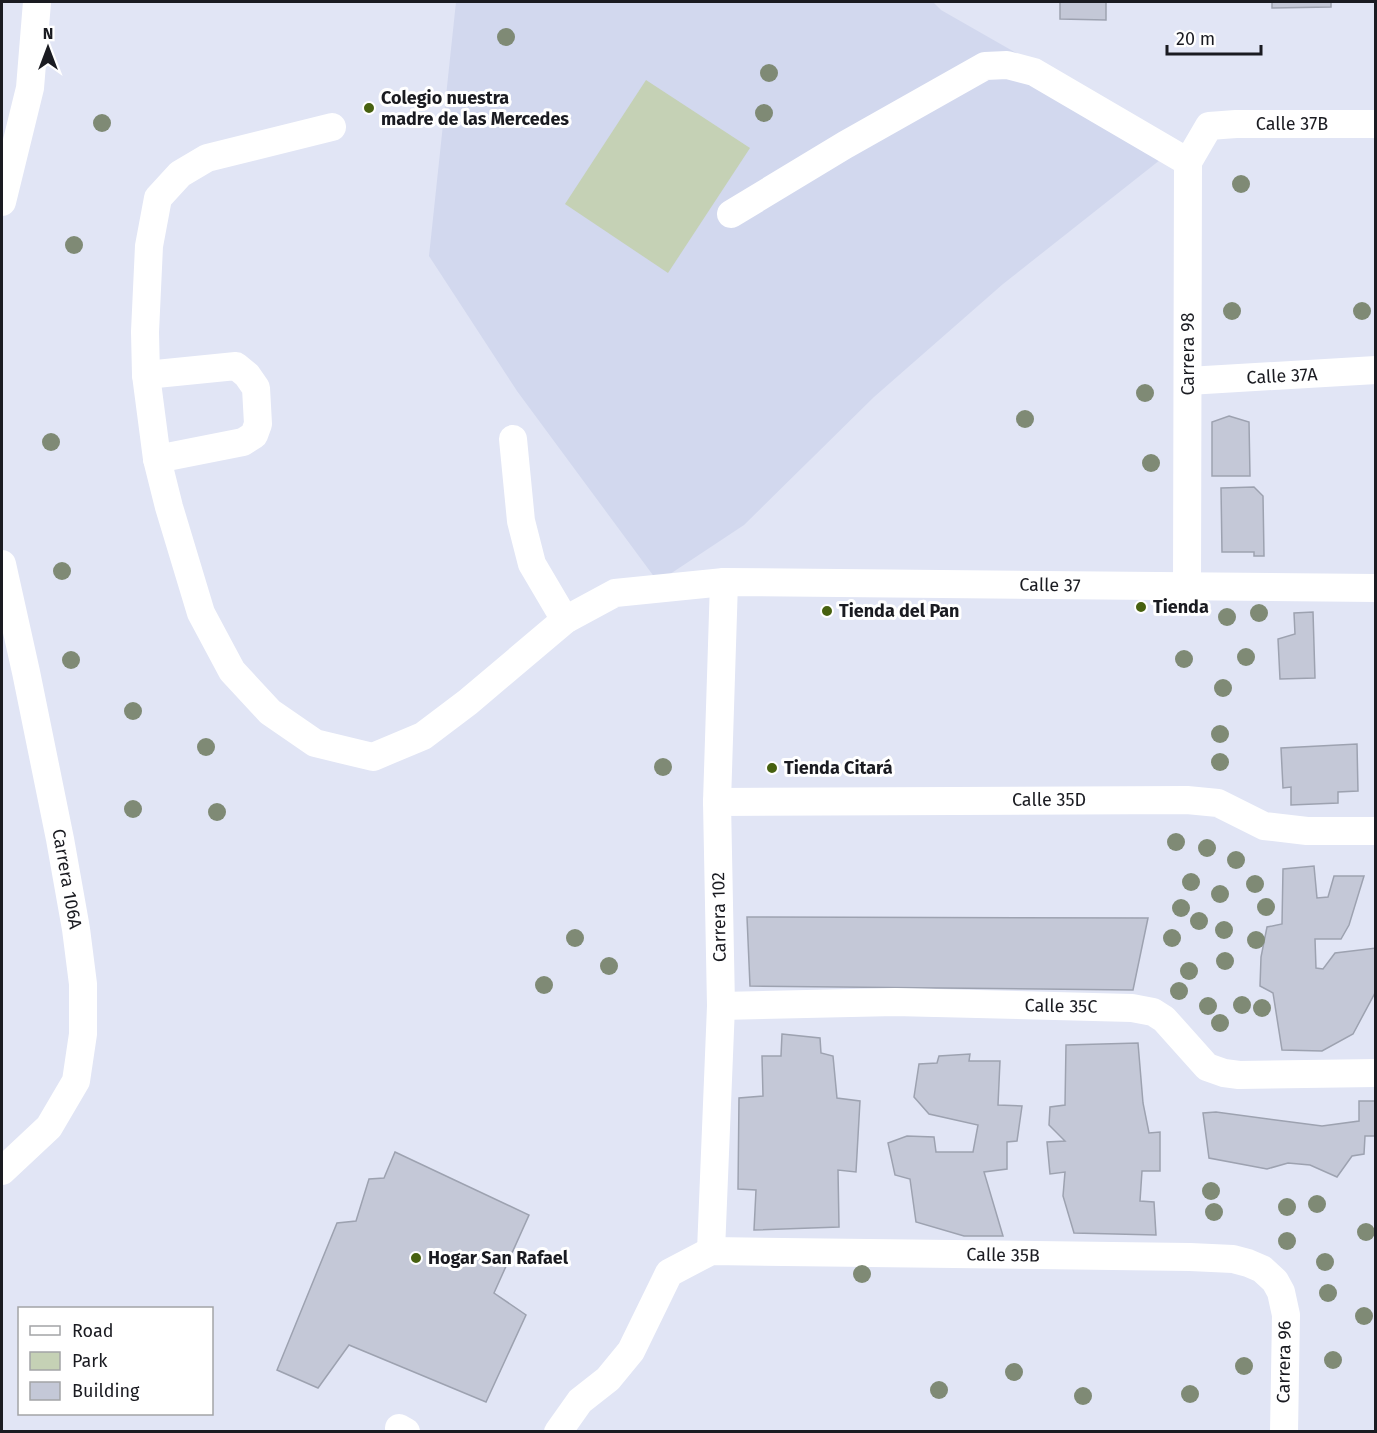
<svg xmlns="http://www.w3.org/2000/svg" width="1377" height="1433" viewBox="0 0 1377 1433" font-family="'Fira Sans',sans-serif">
<rect width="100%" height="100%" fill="#e1e5f5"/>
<path fill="#d2d8ee" d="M456 2H933L941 10 1076 87 1165 156 1003 284 874 397 744 525 658 582 517 391 429 256Z"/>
<path fill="#c5d1b5" d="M646 80 750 148 668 273 565 204Z"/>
<g fill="#c4c8d7" stroke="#9da2b0" stroke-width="1.5">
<path d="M1060 2H1106V20L1060 19Z"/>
<path d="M1272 2H1331V7L1272 8Z"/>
<path d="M1229 416 1249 422 1250 476H1212V422Z"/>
<path d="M1254 487 1263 496 1264 556H1254V552H1222L1221 488Z"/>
<path d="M1313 612 1315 678 1280 679 1278 639 1295 634 1294 613Z"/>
<path d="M1357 744 1358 791 1338 792V803L1291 805V787L1283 788 1281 748Z"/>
<path d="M1314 866 1317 898 1328 897 1334 876H1364L1349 925 1341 939H1315L1316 968 1323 969 1335 953 1376 948V991L1353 1034 1322 1051 1282 1050 1273 993 1260 986 1261 957 1267 927 1282 924 1283 869Z"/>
<path d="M747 917 1148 918 1133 990 750 986Z"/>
<path d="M782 1034 820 1038 821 1053 833 1056 837 1098 860 1101 856 1172 838 1170 839 1227 754 1230 756 1190 738 1189 739 1098 763 1096 762 1056H781Z"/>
<path d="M1138 1043 1143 1103 1149 1133 1160 1132V1171H1142L1140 1201 1154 1202 1156 1235 1074 1233 1063 1196 1065 1172 1050 1174 1047 1142 1065 1141 1049 1125 1050 1107 1065 1105 1066 1045Z"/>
<path d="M970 1054 969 1061H1000L998 1105 1022 1106 1017 1141 1007 1142V1169L984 1172 1003 1236H964L916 1222 910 1179 895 1175 888 1143 907 1136 934 1137 936 1152H973L978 1125 929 1114 914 1097 919 1064 937 1063 939 1056Z"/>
<path d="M1359 1101H1376V1136H1365L1364 1154 1352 1156 1337 1177 1310 1165 1288 1163 1267 1169 1209 1158 1203 1113 1216 1112 1322 1126 1359 1121Z"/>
<path d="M395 1152 529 1215 494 1293 526 1315 486 1402 349 1345 318 1388 277 1370 337 1223 356 1221 369 1179 384 1178Z"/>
</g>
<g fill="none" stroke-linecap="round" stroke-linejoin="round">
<g stroke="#fff" stroke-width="28">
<path d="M332 127 207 158 180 174 158 198 149 246 145 332 146 375 157 459 169 507 201 613 232 671 270 712 315 743 373 757 423 736 468 702 565 620 615 593 724 582 1376 588"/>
<path d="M2 202 30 88 37 2"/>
<path d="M731 214 845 145 985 66 1007 65 1034 72 1188 162"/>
<path d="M146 375 236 366 247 375 256 388 258 424 254 435 243 442 157 459"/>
<path d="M1188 381 1376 370"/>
<path d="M513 439 521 521 532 564 565 620"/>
<path d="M2 564 26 672 60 839 76 929 83 984V1034L76 1081 49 1127 2 1171"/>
<path d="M1187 587 1188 162 1209 126 1236 124H1376"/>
<path d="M717 802 1187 800 1218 803 1264 826 1307 831H1376"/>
<path d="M721 1006 895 1002 1132 1008 1153 1012 1164 1019 1207 1067 1224 1073 1239 1075 1376 1073"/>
<path d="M711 1251 721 1006 717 802 724 582"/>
<path d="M399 1428 406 1432"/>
<path d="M558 1432 580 1401 608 1379 631 1351 669 1273 711 1251 1190 1257 1233 1259 1248 1263 1262 1269 1275 1281 1281 1292 1286 1315 1284 1432"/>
</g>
</g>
<g fill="#7f8a75">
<circle cx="506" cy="37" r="9"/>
<circle cx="769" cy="73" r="9"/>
<circle cx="764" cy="113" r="9"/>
<circle cx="102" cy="123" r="9"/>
<circle cx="1241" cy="184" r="9"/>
<circle cx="74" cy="245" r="9"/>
<circle cx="1232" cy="311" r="9"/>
<circle cx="1362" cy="311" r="9"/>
<circle cx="1145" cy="393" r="9"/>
<circle cx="1025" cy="419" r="9"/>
<circle cx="51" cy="442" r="9"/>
<circle cx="1151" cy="463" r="9"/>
<circle cx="62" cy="571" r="9"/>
<circle cx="1259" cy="613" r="9"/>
<circle cx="1227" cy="617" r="9"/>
<circle cx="1246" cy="657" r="9"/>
<circle cx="1184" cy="659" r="9"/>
<circle cx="71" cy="660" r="9"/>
<circle cx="1223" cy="688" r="9"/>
<circle cx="133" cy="711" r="9"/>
<circle cx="1220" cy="734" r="9"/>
<circle cx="206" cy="747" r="9"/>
<circle cx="1220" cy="762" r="9"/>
<circle cx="663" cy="767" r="9"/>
<circle cx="133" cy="809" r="9"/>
<circle cx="217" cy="812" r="9"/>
<circle cx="1176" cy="842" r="9"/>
<circle cx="1207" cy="848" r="9"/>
<circle cx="1236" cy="860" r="9"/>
<circle cx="1191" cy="882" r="9"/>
<circle cx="1255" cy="884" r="9"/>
<circle cx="1220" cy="894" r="9"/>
<circle cx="1266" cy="907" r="9"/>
<circle cx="1181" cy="908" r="9"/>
<circle cx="1199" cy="921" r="9"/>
<circle cx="1224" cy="930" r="9"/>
<circle cx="575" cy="938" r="9"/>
<circle cx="1172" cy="938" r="9"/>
<circle cx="1256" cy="940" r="9"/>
<circle cx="1225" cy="961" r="9"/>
<circle cx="609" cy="966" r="9"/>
<circle cx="1189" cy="971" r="9"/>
<circle cx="544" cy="985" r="9"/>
<circle cx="1179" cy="991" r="9"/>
<circle cx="1242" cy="1005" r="9"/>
<circle cx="1208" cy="1006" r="9"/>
<circle cx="1262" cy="1008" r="9"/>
<circle cx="1220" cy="1023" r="9"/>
<circle cx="1211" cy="1191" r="9"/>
<circle cx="1317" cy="1204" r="9"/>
<circle cx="1287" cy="1207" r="9"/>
<circle cx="1214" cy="1212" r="9"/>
<circle cx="1366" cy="1232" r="9"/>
<circle cx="1287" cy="1241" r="9"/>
<circle cx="1325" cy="1262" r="9"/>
<circle cx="862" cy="1274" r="9"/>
<circle cx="1328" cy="1293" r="9"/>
<circle cx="1364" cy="1316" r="9"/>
<circle cx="1333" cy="1360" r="9"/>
<circle cx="1244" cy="1366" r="9"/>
<circle cx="1014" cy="1372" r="9"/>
<circle cx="939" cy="1390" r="9"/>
<circle cx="1190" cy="1394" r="9"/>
<circle cx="1083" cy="1396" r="9"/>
</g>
<g fill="#476110" stroke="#fff" stroke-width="2">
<circle cx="369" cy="108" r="6"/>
<circle cx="1141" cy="607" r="6"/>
<circle cx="827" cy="611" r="6"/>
<circle cx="772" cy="768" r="6"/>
<circle cx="416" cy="1258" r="6"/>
</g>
<g text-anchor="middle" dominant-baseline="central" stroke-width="6" stroke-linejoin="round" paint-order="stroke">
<g font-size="18" font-weight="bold" fill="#1a1b21" stroke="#fff" text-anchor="start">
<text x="381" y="98">Colegio nuestra<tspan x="381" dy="21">madre de las Mercedes</tspan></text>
<text x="1153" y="607">Tienda</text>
<text x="839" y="611">Tienda del Pan</text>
<text x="784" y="768">Tienda Citará</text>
<text x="428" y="1258">Hogar San Rafael</text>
</g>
<g font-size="18" fill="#1a1b21" stroke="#fff">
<text x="1292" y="124">Calle 37B</text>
<text transform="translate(1188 354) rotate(-90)">Carrera 98</text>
<text transform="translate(1282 376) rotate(-3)">Calle 37A</text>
<text transform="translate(1050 585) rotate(1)">Calle 37</text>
<text x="1049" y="800">Calle 35D</text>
<text transform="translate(67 879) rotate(80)">Carrera 106A</text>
<text transform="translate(719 917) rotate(-91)">Carrera 102</text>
<text transform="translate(1061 1006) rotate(1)">Calle 35C</text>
<text transform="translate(1003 1255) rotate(1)">Calle 35B</text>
<text transform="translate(1284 1362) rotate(-89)">Carrera 96</text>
</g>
</g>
<rect width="1377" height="1433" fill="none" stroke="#1a1b21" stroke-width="6"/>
<rect x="18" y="1307" width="195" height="108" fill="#ffffff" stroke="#a3a4a6" stroke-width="1.5"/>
<rect x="30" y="1326" width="30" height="9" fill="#ffffff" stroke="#a3a4a6" stroke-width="1.5"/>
<text x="72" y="1337" font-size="18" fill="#1a1b21">Road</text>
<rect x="30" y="1352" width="30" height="18" fill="#c5d1b5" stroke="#a3a4a6" stroke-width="1.5"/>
<text x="72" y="1367" font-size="18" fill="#1a1b21">Park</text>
<rect x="30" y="1382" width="30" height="18" fill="#c4c8d7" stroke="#a3a4a6" stroke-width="1.5"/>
<text x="72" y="1397" font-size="18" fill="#1a1b21">Building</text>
<g transform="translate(48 48)" stroke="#ffffff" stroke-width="4.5" paint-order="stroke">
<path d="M0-4.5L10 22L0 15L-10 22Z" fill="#1a1b21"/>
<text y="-9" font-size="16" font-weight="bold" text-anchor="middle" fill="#1a1b21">N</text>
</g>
<path d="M1167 45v9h94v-9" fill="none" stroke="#1a1b21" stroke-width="3"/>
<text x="1176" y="45" font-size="18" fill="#1a1b21" stroke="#ffffff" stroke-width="4.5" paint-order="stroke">20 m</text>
</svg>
